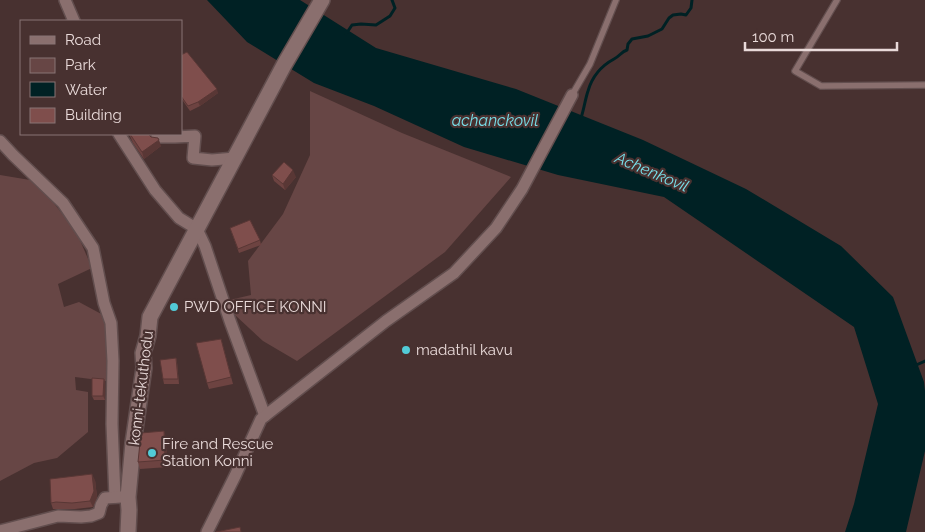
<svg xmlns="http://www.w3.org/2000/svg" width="925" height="532" viewBox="0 0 925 532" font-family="Raleway,sans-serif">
<rect width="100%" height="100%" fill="#483130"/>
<g fill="#674645">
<path d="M310 91 402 133 511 177 445 252 297 361 263 341 221 302 251 295 248 261 283 214 310 155Z"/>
<path d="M0 175 36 181 76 231 92 268 58 284 64 307 79 302 105 316 111 331 106 381 75 377 76 390 88 392V432L57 458 34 463 0 481Z"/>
</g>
<path fill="#002124" d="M207 0H300L376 48 516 89 643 140 746 189 841 246 893 297 924 382 925 391V451L906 532H845L854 504 878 404 854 327 664 197 558 175 464 147 374 106 314 83 247 42Z"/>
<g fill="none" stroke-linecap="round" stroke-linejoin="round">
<g stroke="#002124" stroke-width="3">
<path d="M346 34 352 25 361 24 376 25 390 16 395 8 392 0"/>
<path d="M581 118C584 109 585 100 588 91 592 77 601 66 614 59 620 56 621 52 627 50L628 44 632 39 648 36 662 29 669 18 673 15 681 14 686 15 691 8 692 0"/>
<path d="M914 366 925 361"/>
</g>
<g stroke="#624e4e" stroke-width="8">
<g id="lane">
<path d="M837 0 795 71 821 86 925 85"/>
<path d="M572 95 590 64 616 0"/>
</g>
</g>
<g stroke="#624e4e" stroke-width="14">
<g id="street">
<path d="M65 0 74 21"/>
<path d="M119 134 155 190 179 218 197 229 205 246 230 321 265 416"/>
<path d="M157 137H175L195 136 193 158 212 160 235 158"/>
<path d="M0 141 13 155 63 203 93 248 104 303 111 323 113 361 112 424 115 497"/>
<path d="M0 531 58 516 81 517 91 516 99 513 101 505 105 498 121 497"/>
<path d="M207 532 235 476 261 419 386 321 454 273 496 228 522 189 572 95"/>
</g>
</g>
<g stroke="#624e4e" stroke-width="18">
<path id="secondary" d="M128 532 129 510 128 497 133 443 144 368 143 353 148 336 150 317 284 65 322 0"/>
</g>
<use href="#lane" stroke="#8a6f6e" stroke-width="5.5"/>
<use href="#street" stroke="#8a6f6e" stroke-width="11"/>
<use href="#secondary" stroke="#8a6f6e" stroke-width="15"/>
</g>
<g fill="#6d4341">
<path d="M181 55 218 93 200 106 190 111 181 98Z"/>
<path d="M129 134H150V136L161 146 144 159 133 143Z"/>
<path d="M272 175 296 177 285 190 274 181Z"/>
<path d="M230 228 260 240 261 245 239 253Z"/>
<path d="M221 339 233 384 209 389 207 383Z"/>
<path d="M176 358 177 362 179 384H164L163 379Z"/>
<path d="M104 379 105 384V400H94L92 396Z"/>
<path d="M166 437 168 467 140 469 138 462Z"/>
<path d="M95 480 97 497 93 507 75 509H53L51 503Z"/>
</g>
<g fill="#593735">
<path d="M217 89 218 93 200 106 198 102Z"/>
<path d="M159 140 161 146 144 159 142 152Z"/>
<path d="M293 170 296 177 285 190 283 184Z"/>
<path d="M104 379 105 384V400L103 396Z"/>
<path d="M164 431 166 437 168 467 165 460Z"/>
<path d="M92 474 95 480 97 497 93 507 90 501Z"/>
</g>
<g fill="#7f4e4c" stroke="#593735">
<path d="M187 52 217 89 198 102 188 106 181 96V55Z"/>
<path d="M130 134H148L151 137 158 138 159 140 142 152Z"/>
<path d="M284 162 293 170 283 184 272 175Z"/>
<path d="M250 220 260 240 238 249 230 228Z"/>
<path d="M221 339 231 377 207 383 196 343Z"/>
<path d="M176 358 178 379H163L160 360Z"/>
<path d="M92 378 104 379 103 396H92Z"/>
<path d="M164 431 165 460 138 462 141 433Z"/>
<path d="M92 474 94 491 90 501 72 503 56 502 51 503 50 479Z"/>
<path d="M240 527 241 532H216Z"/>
</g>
<g fill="#52cbd7" stroke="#483130" stroke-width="2">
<circle cx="174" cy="307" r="5"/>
<circle cx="406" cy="350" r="5"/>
<circle cx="152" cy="453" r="5"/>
</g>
<g text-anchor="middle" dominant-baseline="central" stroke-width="4.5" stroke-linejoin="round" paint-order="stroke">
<g font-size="15" fill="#e9dad9" stroke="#483130" text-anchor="start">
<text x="184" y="307">PWD OFFICE KONNI</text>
<text x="416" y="350">madathil kavu</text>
<text x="162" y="444">Fire and Rescue<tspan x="162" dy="17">Station Konni</tspan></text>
</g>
<g font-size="15" fill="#e9dad9" stroke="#483130">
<text transform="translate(141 388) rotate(-83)">konni-tekuthodu</text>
</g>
<g font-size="16" font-style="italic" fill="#78dfe9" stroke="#483130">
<text x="495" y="120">achanckovil</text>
<text transform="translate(652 172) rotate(23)">Achenkovil</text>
</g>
</g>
<rect x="20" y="20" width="162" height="115" fill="#483130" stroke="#887574"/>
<rect x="30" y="36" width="25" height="8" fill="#8a6f6e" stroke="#887574"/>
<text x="65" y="45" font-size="15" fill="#e9dad9">Road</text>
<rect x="30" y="58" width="25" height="15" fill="#674645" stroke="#887574"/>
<text x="65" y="70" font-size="15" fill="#e9dad9">Park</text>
<rect x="30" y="82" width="25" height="15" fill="#002124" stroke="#887574"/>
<text x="65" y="95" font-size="15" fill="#e9dad9">Water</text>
<rect x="30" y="108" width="25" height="15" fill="#7f4e4c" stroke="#887574"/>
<text x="65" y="120" font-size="15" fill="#e9dad9">Building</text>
<path d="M745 42v8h152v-8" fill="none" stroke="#e9dad9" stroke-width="2.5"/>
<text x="752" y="42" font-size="15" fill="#e9dad9" stroke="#483130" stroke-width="4" paint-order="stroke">100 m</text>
</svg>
